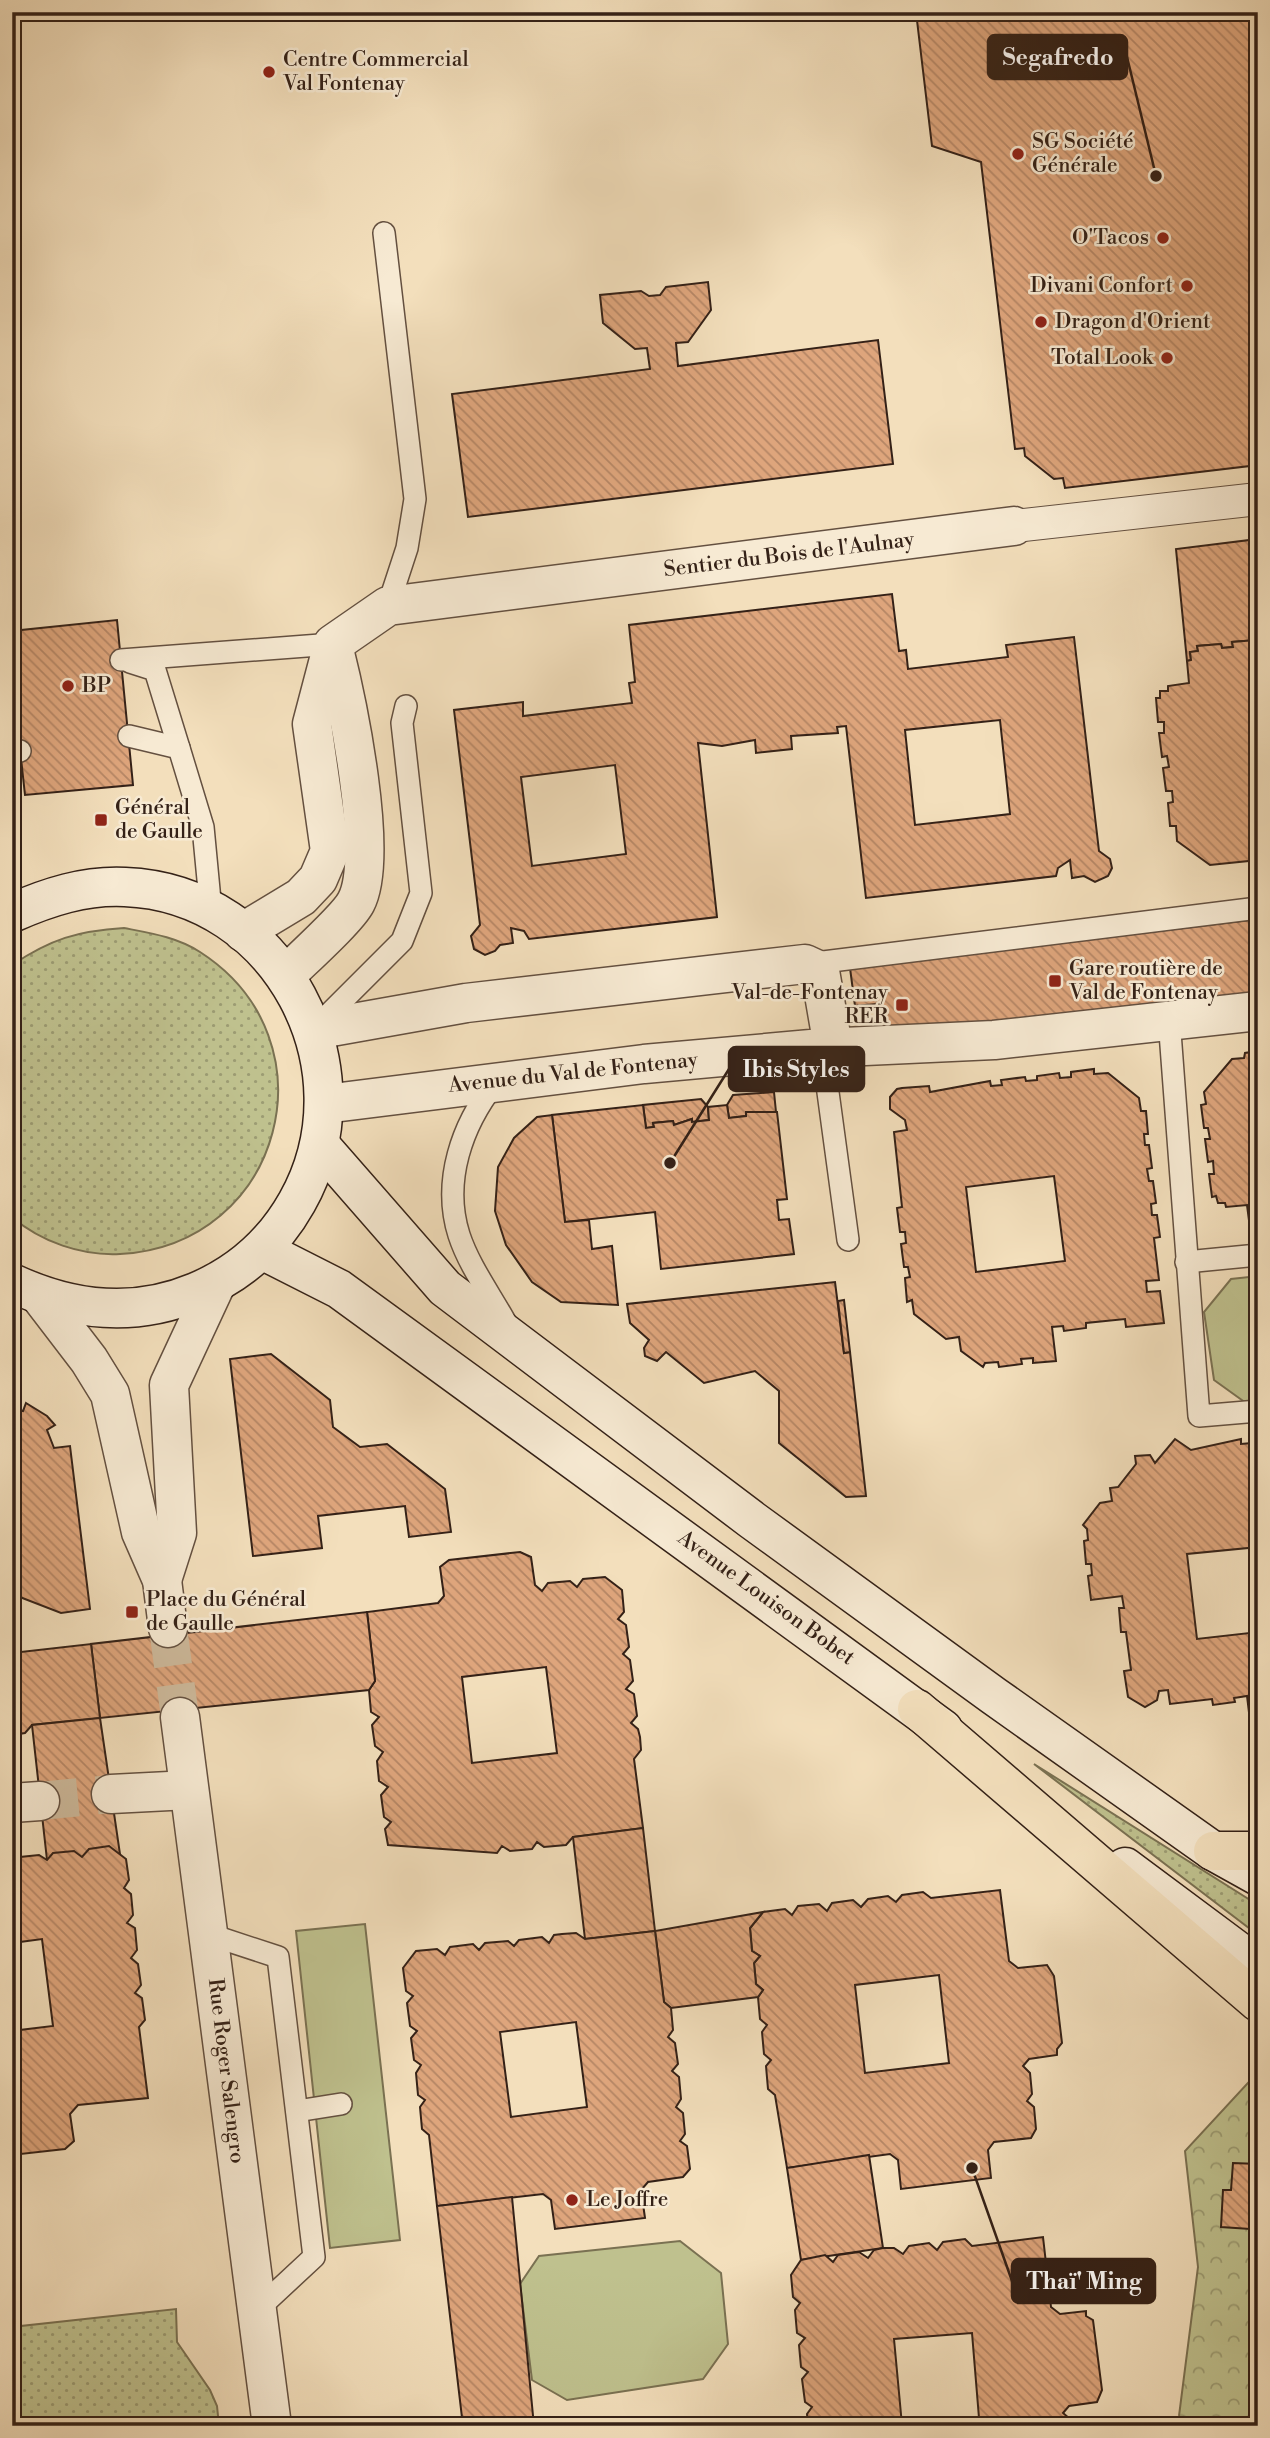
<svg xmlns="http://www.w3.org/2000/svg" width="1270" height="2438" viewBox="0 0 1270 2438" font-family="'Libre Bodoni',serif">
<defs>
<pattern id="grass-dots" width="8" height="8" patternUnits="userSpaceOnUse" patternTransform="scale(1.75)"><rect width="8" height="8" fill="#bfc18e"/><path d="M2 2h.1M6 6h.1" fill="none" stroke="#9c9c73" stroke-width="1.8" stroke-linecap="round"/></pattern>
<pattern id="forest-crowns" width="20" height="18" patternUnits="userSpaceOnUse" patternTransform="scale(1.75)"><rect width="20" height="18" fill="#bfc18e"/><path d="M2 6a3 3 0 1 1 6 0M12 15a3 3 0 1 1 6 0" fill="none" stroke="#9c9c73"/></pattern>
<pattern id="building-back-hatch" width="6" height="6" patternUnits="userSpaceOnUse" patternTransform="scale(1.75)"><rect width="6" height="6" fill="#dea57c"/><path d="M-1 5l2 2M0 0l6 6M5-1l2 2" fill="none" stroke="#b58665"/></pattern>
</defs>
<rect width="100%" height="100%" fill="#f3dfbc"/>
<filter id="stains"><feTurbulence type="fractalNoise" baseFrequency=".00286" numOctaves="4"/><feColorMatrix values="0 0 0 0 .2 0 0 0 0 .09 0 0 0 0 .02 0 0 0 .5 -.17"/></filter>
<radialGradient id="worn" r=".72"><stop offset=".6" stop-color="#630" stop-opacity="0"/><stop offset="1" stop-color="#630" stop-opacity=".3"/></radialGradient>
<g fill="url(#grass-dots)" stroke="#7a7152" stroke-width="2">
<path d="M124 928C150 933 177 937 200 952 337 1040 283 1245 120 1254 82 1256 41 1242 12 1217V965C51 939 77 931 124 928Z"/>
<path d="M1034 1764 1258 1905V1935Z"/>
<path d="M176 2309 177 2342 210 2390 217 2406 219 2426H12V2327Z"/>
</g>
<path fill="url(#forest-crowns)" stroke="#7a7152" stroke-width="2" d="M1258 2072V2426H1175L1179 2416 1198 2267 1185 2151Z"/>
<g fill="#bfc18e" stroke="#7a7152" stroke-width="2">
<path d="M1258 1276V1402L1246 1403 1214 1380 1204 1312 1231 1279Z"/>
<path d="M365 1924 400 2240 330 2248 296 1931Z"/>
<path d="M680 2241 721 2273 728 2344 703 2379 567 2400 532 2380 520 2284 539 2256Z"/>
</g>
<g fill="url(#building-back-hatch)" stroke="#342117" stroke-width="2" fill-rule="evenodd">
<path d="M916 12H1258V465L1065 488 1063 478 1054 479 1025 456 1024 448 1015 449 981 162 932 146Z"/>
<path d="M708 282 711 310 688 342 676 343 678 366 878 340 893 464 468 517 452 394 650 369 647 348 635 349 603 323 600 295 641 291 649 296 660 295 666 287Z"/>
<path d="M1258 539V644L1256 640 1232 642 1233 647 1222 648 1221 644 1197 646 1198 651 1190 652 1191 660 1187 661 1176 549Z"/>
<path d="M892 594 899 651 906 650 908 669 1008 657 1006 645 1074 637 1099 851 1110 859 1112 868 1108 876 1095 882 1084 876 1072 878 1070 860 1058 868 1056 876 866 898 846 726 837 727 838 733 791 736 792 749 756 753 755 740 722 746 698 743 717 917 529 939 524 931 511 928 513 943 500 945 495 951 485 955 474 949 471 936 480 925 454 710 523 702V716L632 703 629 683 635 682 629 625ZM1000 720 1010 814 915 825 905 730ZM615 765 626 854 532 866 521 777Z"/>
<path d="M117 620 133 785 25 795 19 740 12 741V631Z"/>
<path d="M1256 640 1258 860 1210 865 1177 841 1176 826H1170L1168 803 1173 802 1172 791H1166L1163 768 1169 767 1167 756 1162 757 1159 733H1164V722H1158L1156 698H1160V691H1168V686L1189 683 1187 661 1191 660 1190 652 1198 651 1197 646 1221 644 1222 648 1233 647 1232 642Z"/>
<path d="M1258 919V993L880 1037 876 1004 855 1006 850 968Z"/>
<path d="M1258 1051V1235H1255V1227L1250 1228 1247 1205 1226 1207 1225 1203H1218L1216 1196 1212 1197 1209 1174H1214L1213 1161 1208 1162 1205 1139H1210L1208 1128H1204L1201 1105 1206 1104 1204 1092 1232 1059 1244 1058 1245 1053Z"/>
<path d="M1094 1069V1074L1108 1073 1139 1098 1141 1111H1146L1148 1134H1144L1145 1145H1149L1152 1168 1147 1169 1149 1181H1153L1156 1203 1151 1204 1152 1215H1157L1160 1237 1154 1238 1159 1280 1146 1281 1147 1292 1160 1291 1164 1323 1126 1327 1125 1319 1086 1323V1328L1064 1331 1063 1326 1052 1327 1056 1361 1033 1363V1358L1021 1359 1022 1364 999 1367 998 1362 985 1363 983 1367 961 1351 959 1337 946 1339 914 1314 912 1300 907 1302 905 1278 910 1277 908 1267H904L901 1244 906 1243 905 1232H900L897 1208 902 1207 894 1132 907 1130 905 1120 890 1109V1097L897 1089 902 1088 929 1086 930 1092 990 1081 991 1086 1002 1085 1001 1080 1025 1077 1026 1081 1037 1080V1076L1059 1073 1060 1078 1071 1077V1072ZM1054 1176 1065 1261 976 1272 966 1187Z"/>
<path d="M774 1092 776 1112H746V1116L729 1118 727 1105 733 1095Z"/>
<path d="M701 1099 708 1107 709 1120 692 1122V1119L674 1125 673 1121 653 1123 654 1127 646 1128 643 1105Z"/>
<path d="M643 1105 646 1128 654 1127 653 1123 673 1121 674 1125 692 1119V1122L709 1120 708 1107 727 1105 729 1118 746 1116V1112H777L787 1199 777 1200 779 1220 789 1219 794 1254 661 1269 655 1212 565 1222 552 1115Z"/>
<path d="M552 1115 565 1222 589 1220 592 1249 612 1246 618 1305 561 1302 532 1282 506 1245 495 1211 498 1167 514 1138 537 1117Z"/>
<path d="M835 1282 844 1353 850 1352 866 1496 846 1497 779 1443V1391L755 1371 704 1383 666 1352 657 1361 645 1356 644 1348 649 1340 630 1323 627 1304Z"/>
<path d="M844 1300 850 1352 844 1353 838 1301Z"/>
<path d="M271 1354 330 1400 333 1427 360 1447 387 1444 445 1489 451 1532 409 1537 405 1506 318 1516 322 1548 253 1556 230 1359Z"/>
<path d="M26 1403 47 1416 55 1425 47 1430 54 1448 70 1446 90 1609 61 1613 12 1594V1409L23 1411Z"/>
<path d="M1258 1437V1547L1187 1554 1197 1639 1258 1632V1728L1251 1729 1247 1696 1234 1698 1235 1702 1213 1705 1212 1699 1170 1704 1168 1690 1159 1691 1157 1700 1145 1707 1128 1697 1124 1671 1131 1670 1126 1632H1121L1119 1608H1124L1122 1596 1091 1600 1088 1576 1092 1575 1091 1564H1086L1084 1541 1088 1540 1087 1529 1083 1525 1100 1503 1112 1501 1110 1488 1118 1487 1136 1464 1135 1456 1150 1455 1155 1463 1175 1439 1191 1450 1241 1439V1444L1252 1443V1438Z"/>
<path d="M520 1552 531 1557 535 1585 542 1591 548 1583 570 1581 577 1587 583 1579 605 1577 622 1590 624 1612 618 1619 626 1625 629 1647 623 1654 630 1660 633 1681 626 1689 634 1694 637 1716 631 1723 638 1729 640 1737 641 1750 634 1759 643 1828 573 1837 566 1845 544 1847 537 1842 532 1849 510 1851 502 1846 497 1853 388 1845 385 1829 391 1822 384 1817 381 1795 388 1787 379 1781 377 1761 383 1752 375 1746 372 1725 379 1717 371 1712 369 1690 375 1681 367 1612 438 1603 444 1596 440 1567 449 1560ZM546 1667 557 1753 472 1763 462 1677Z"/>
<path d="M367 1612 375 1681 369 1690 100 1718 91 1644Z"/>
<path d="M12 1628 15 1646 21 1652 91 1644 100 1718 32 1725 25 1733 12 1735Z"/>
<path d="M100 1718 120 1854 47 1860 32 1725Z"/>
<path d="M643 1828 655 1931 585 1939 573 1837Z"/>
<path d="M109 1846 126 1859 129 1880 124 1888 131 1894 133 1915 127 1923 135 1928 137 1950 131 1958 138 1964 141 1985 135 1993 142 1998 145 2020 139 2027 148 2098 78 2105 70 2114 74 2141 65 2149 12 2155V2031L53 2026 42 1939 12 1943V1865L20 1857 39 1855 47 1860 53 1853 74 1851 82 1857 89 1849Z"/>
<path d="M1000 1890 1009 1961 1018 1968 1047 1965 1054 1976 1062 2043 1057 2049V2055L1029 2059 1023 2066 1030 2073 1032 2094 1027 2101 1034 2107 1036 2129 1031 2138 994 2142 988 2150 991 2178 901 2189 898 2160 890 2154 787 2168 775 2095 768 2089 766 2066 771 2060 764 2054 762 2032 767 2025 760 2019 758 1997 763 1990 756 1984 754 1963 760 1956 752 1951 750 1928 763 1912 785 1909 792 1915 798 1906 819 1904 827 1911 832 1903 853 1900 861 1907 868 1899 888 1896 896 1902 902 1895 923 1892 931 1898ZM939 1975 949 2063 865 2073 855 1985Z"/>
<path d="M763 1912 750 1928 752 1951 760 1956 754 1963 756 1984 763 1990 758 1997 671 2008 664 2002 655 1931Z"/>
<path d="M655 1931 664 2002 671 2008 673 2030 668 2037 675 2043 678 2064 672 2071 679 2077 681 2099 676 2107 683 2113 685 2134 680 2141 687 2146 690 2169 683 2177 648 2182 641 2190 645 2218 555 2229 551 2200 543 2194 437 2206 429 2135 422 2129 420 2107 425 2100 418 2095 416 2073 421 2065 414 2060 411 2038 417 2031 410 2026 407 2003 413 1996 406 1991 403 1968 416 1951 437 1949 445 1955 450 1947 473 1944 479 1950 485 1943 508 1941 514 1946 519 1940 542 1937 549 1943 554 1935 562 1934 576 1933 585 1939ZM576 2022 587 2107 511 2117 500 2032Z"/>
<path d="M869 2155 883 2248 801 2260 787 2168Z"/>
<path d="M1233 2163 1258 2164V2201H1253L1250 2229 1221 2227 1223 2190H1231Z"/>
<path d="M512 2197 534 2426H463L437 2206Z"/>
<path d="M1043 2237 1051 2307 1060 2314 1086 2311V2316L1093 2320 1102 2390 1097 2402 1069 2406 1063 2413 1070 2419 1071 2426H808L807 2414 812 2407 805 2402 802 2379 808 2372 801 2367 799 2345 805 2338 797 2333 795 2310 800 2303 793 2297 791 2275 801 2260 825 2255 833 2262 838 2255 859 2252 868 2258 874 2250 883 2248H894L903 2254 909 2246 929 2243 937 2250 943 2242 965 2239 972 2246ZM972 2333 979 2418 902 2425 894 2339Z"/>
</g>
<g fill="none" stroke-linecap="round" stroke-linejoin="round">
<g stroke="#cdb99b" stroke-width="38" stroke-dasharray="38 19" stroke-linecap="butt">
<path d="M168 1628 180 1717"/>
<path d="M40 1801 111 1794"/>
</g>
<g stroke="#645040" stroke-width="24">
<g id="service">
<path d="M384 233 415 499 407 548 388 606"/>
<path d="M121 660 333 644"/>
<path d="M130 662 155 670 179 748"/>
<path d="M129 736 179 748 203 827 211 911"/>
<path d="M12 754 20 751"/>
<path d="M807 964 1258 908"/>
<path d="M1169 1019 1199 1416 1258 1411"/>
<path d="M318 1025 402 941 421 893 402 723 406 706"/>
<path d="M822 1048 848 1240"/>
<path d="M495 1083C462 1125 442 1181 459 1235 469 1266 492 1297 507 1325"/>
<path d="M1186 1262 1258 1255"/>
<path d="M208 1934 278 1957 314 2257 257 2310"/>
<path d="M297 2111 341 2104"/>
</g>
</g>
<g stroke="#645040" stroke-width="34">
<path id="pedestrian" d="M1014 526 1258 499"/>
</g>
<g stroke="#645040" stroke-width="41">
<g id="minor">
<path d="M243 932 301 897 318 879 330 851 312 724 333 644 388 606 1014 526"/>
<path d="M286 975C302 959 348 918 356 902 380 857 347 701 334 649"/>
<path d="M822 1048 994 1040 1258 1011"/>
<path d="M40 1296 89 1360 110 1394 141 1532 162 1580 168 1628"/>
<path d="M162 1580 177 1533 169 1385 216 1284"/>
<path d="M180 1717 272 2426"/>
<path d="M111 1794 189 1790"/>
<path d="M12 1803 40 1801"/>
</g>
</g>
<g stroke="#645040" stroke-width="41">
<path id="tertiary" d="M314 1030 466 1003 805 964 820 971 831 1035 828 1045 822 1048 644 1064 325 1104"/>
</g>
<g stroke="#342117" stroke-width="41">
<g id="secondary">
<path d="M12 913C48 897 85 885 125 887 280 893 372 1069 297 1202 274 1243 239 1274 196 1292 134 1318 72 1311 12 1283"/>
<path d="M320 1145 445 1288 752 1520 994 1696 1213 1851 1258 1876"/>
<path d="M262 1250 339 1289 943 1729"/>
<path d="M1125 1867 1258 1966"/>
</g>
</g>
<g stroke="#342117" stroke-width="41">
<g id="motorway">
<path d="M917 1709 1258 2002"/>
<path d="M1213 1851H1258"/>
</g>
</g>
<use href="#service" stroke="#f7ead3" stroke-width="21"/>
<use href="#pedestrian" stroke="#f7ead3" stroke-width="32"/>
<use href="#minor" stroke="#f7ead3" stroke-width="38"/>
<use href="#tertiary" stroke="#f7ead3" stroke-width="38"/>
<use href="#secondary" stroke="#f7ead3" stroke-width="38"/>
<use href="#motorway" stroke="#f3dfbc" stroke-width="38"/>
</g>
<g fill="#8f2418" stroke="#f7ead3" stroke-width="2.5">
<circle cx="269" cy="72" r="7"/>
<circle cx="1018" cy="154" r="7"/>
<circle cx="1163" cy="238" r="7"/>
<circle cx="1187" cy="286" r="7"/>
<circle cx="1041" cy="322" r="7"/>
<circle cx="1167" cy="358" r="7"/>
<circle cx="68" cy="686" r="7"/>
<rect x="94" y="813" width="14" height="14" rx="3.5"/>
<rect x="1048" y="974" width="14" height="14" rx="3.5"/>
<rect x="895" y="998" width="14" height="14" rx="3.5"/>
<rect x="125" y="1605" width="14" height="14" rx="3.5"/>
<circle cx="572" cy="2200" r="7"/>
</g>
<g text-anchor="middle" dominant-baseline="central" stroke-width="5" stroke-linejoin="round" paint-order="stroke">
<g font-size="21" fill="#342117" stroke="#f7ead3" text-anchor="start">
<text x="283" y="60">Centre Commercial<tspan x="283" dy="24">Val Fontenay</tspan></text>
<text x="1032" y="142">SG Société<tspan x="1032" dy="24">Générale</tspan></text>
<text x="1149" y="238" text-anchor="end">O'Tacos</text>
<text x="1173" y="286" text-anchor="end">Divani Confort</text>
<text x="1055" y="322">Dragon d'Orient</text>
<text x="1153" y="358" text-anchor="end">Total Look</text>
<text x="82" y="686">BP</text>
<text x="115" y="808">Général<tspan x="115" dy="24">de Gaulle</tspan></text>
<text x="1069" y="969">Gare routière de<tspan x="1069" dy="24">Val de Fontenay</tspan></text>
<text x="888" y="993" text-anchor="end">Val-de-Fontenay<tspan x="888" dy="24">RER</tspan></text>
<text x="146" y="1600">Place du Général<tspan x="146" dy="24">de Gaulle</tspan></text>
<text x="586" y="2200">Le Joffre</text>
</g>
<g font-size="21" fill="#342117" stroke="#f7ead3">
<text transform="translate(789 555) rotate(-7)">Sentier du Bois de l'Aulnay</text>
<text transform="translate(573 1073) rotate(-6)">Avenue du Val de Fontenay</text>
<text transform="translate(766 1598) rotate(36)">Avenue Louison Bobet</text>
<text transform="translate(226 2071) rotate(83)">Rue Roger Salengro</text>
</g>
</g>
<path fill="none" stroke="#342117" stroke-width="2.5" d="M1156 176L1127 57M670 1163L729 1069M972 2168L1012 2281"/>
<g fill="#342117" stroke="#f7ead3" stroke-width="2.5">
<circle cx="1156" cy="176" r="7"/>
<circle cx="670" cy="1163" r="7"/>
<circle cx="972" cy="2168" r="7"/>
</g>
<g fill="#342117" stroke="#342117" stroke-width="2.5">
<rect x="988" y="35" width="139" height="44" rx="7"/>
<rect x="729" y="1047" width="135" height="44" rx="7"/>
<rect x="1012" y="2259" width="143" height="44" rx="7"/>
</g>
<g font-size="23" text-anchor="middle" font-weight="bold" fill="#fff">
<text x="1058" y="65">Segafredo</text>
<text x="796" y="1077">Ibis Styles</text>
<text x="1084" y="2289">Thaï' Ming</text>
</g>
<rect width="1270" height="2438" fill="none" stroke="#f3dfbc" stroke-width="42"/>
<rect x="14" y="14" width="1242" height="2410" fill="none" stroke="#342117" stroke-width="3.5"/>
<rect x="21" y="21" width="1228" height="2396" fill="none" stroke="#342117" stroke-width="2"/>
<rect width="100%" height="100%" filter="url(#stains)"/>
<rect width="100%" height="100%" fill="url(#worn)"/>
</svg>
